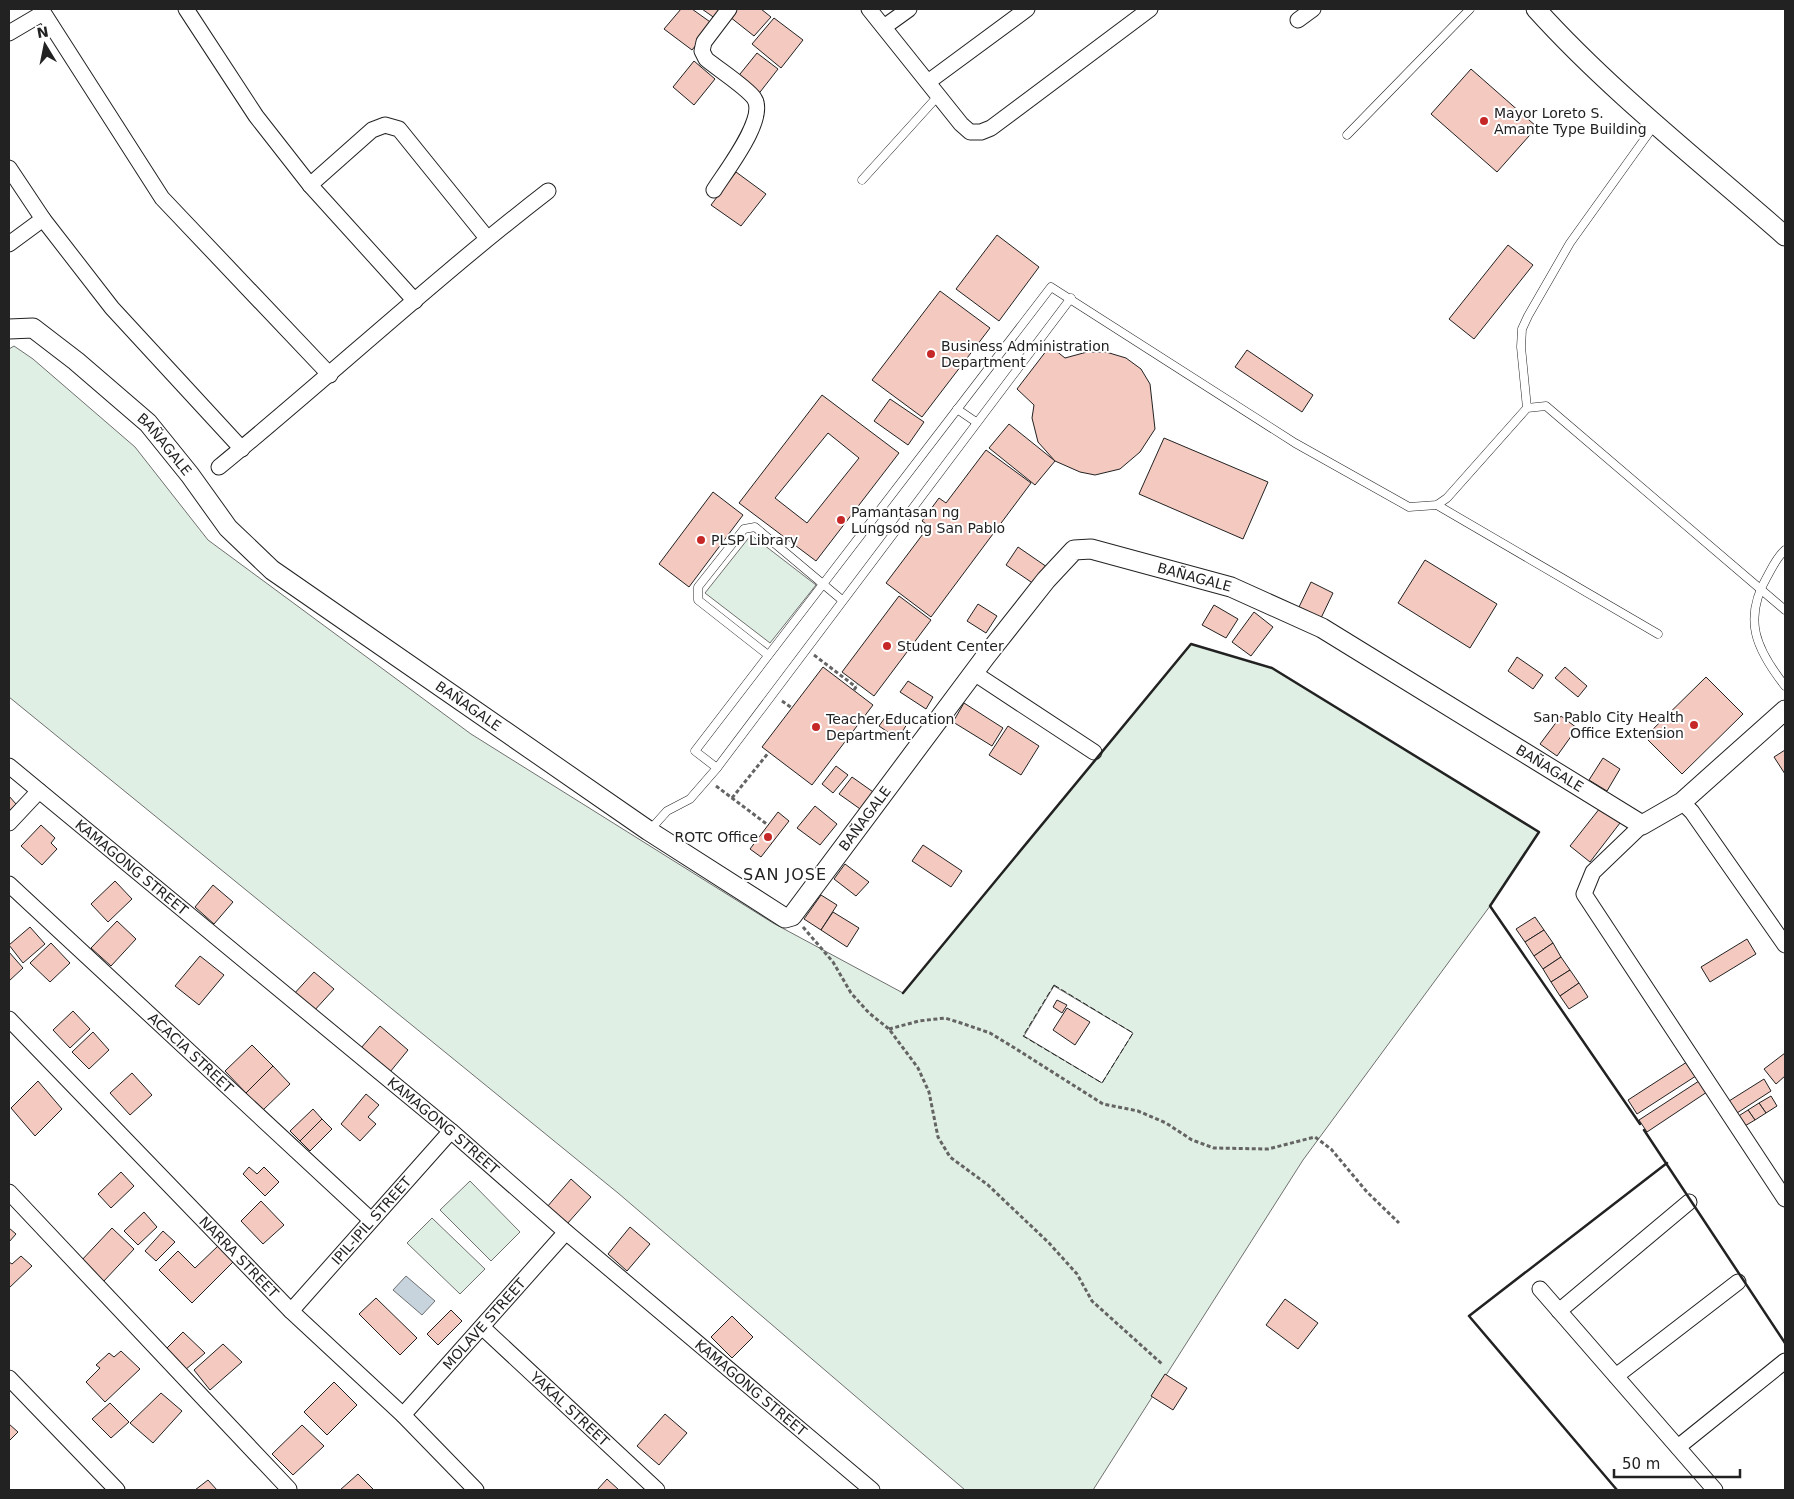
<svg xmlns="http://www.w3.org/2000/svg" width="1794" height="1499" viewBox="0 0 1794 1499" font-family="'DejaVu Sans',sans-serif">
<rect width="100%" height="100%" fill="#fff"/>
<g fill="#e0efe3" stroke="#6f6f6f" fill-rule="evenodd">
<path d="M14 346 33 359 135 447 208 540 471 734 773 923 903 993 1191 644 1272 668 1539 832 1490 906 1303 1160 1093 1490H965L618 1193 9 697V349ZM1054 986 1133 1033 1102 1083 1024 1036Z"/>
<path d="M751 535 816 585 770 643 705 593Z"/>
<path d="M470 1181 520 1232 491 1261 440 1210Z"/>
<path d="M432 1218 485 1269 460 1294 407 1243Z"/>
</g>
<path fill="#c7d3dd" stroke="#6f6f6f" d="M406 1276 435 1301 422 1315 393 1290Z"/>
<g fill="#f3c9c0" stroke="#222" fill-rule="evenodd">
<path d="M681 9H692L713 24 692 50 664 29Z"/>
<path d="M702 9H723L716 19Z"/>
<path d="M737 9H761L771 17 754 36 730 17Z"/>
<path d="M774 18 803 40 781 68 752 44Z"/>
<path d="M757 53 778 69 757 96 736 79Z"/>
<path d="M694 61 715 79 694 105 673 87Z"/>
<path d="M1471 69 1537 127 1497 172 1431 114Z"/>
<path d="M736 172 766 194 741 226 711 205Z"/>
<path d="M997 235 1039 267 999 321 956 289Z"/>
<path d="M1508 245 1533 265 1474 339 1449 319Z"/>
<path d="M940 291 990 328 922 417 872 380Z"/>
<path d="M1050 346 1065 358 1087 352H1106L1126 358 1141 369 1150 384 1155 429 1140 452 1120 469 1095 475 1080 472 1055 461 1038 442 1032 418 1034 405 1017 389Z"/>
<path d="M1247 350 1313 395 1302 412 1235 367Z"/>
<path d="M822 395 899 453 816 561 739 503ZM828 433 859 458 807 523 775 498Z"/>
<path d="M890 399 924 422 908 445 874 421Z"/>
<path d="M1009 424 1055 461 1035 485 989 448Z"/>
<path d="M1164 438 1268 482 1243 539 1139 494Z"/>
<path d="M986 450 1031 483 931 617 886 583 929 526 922 521 939 498 946 503Z"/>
<path d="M713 492 743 515 689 587 659 564Z"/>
<path d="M1018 547 1047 567 1034 584 1006 565Z"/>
<path d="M1425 560 1497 604 1470 648 1398 603Z"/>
<path d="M1311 582 1333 593 1321 618 1299 607Z"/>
<path d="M899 596 931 620 874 696 842 672Z"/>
<path d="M978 604 997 616 986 633 967 621Z"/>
<path d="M1214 605 1238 619 1226 638 1202 625Z"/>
<path d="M1254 612 1273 627 1251 656 1232 642Z"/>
<path d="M1517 657 1543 675 1533 689 1508 671Z"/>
<path d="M823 667 873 705 812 785 762 747Z"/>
<path d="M1565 667 1587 686 1578 697 1555 678Z"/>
<path d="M1706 677 1743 714 1682 774 1645 737Z"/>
<path d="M908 681 933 697 926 709 900 692Z"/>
<path d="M964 703 1003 728 992 746 953 722Z"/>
<path d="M889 712 907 724 898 739 879 726Z"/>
<path d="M1561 716 1577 728 1557 756 1540 744Z"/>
<path d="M1008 726 1039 746 1021 775 989 755Z"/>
<path d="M1785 750V774L1774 757Z"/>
<path d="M1603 758 1620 769 1607 791 1589 780Z"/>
<path d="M836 766 848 775 833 793 822 784Z"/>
<path d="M852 777 876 794 863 811 839 794Z"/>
<path d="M9 796 16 804 9 811Z"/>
<path d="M815 806 837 824 820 845 797 828Z"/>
<path d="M1600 808 1620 823 1590 862 1570 846Z"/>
<path d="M778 812 789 821 761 857 750 849Z"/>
<path d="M41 825 55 838 51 843 57 849 42 865 21 846Z"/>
<path d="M923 845 962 871 951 887 912 861Z"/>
<path d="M845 864 869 882 856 896 834 879Z"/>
<path d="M115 881 132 899 108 922 91 904Z"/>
<path d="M213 885 233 902 214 924 195 907Z"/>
<path d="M821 895 837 905 821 930 804 919Z"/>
<path d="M833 912 859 928 847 947 821 930Z"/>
<path d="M1535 917 1544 930 1525 942 1516 929Z"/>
<path d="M117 921 136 939 111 966 91 948Z"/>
<path d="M30 927 45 944 23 963 9 945Z"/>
<path d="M1544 930 1553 943 1534 956 1525 942Z"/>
<path d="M1747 939 1756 954 1710 982 1701 967Z"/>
<path d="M51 943 70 963 50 982 30 963Z"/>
<path d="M1553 943 1561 957 1543 969 1534 956Z"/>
<path d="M9 952 23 968 9 981Z"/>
<path d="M200 956 224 975 199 1005 175 986Z"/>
<path d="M1561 957 1570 970 1551 982 1543 969Z"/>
<path d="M1570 970 1579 983 1560 996 1551 982Z"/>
<path d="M314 972 334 989 313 1012 293 995Z"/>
<path d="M1579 983 1588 997 1569 1009 1560 996Z"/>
<path d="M1057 1000 1067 1005 1062 1013 1053 1007Z"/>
<path d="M1067 1008 1090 1022 1075 1045 1053 1030Z"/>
<path d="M73 1011 90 1029 70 1048 53 1030Z"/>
<path d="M380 1026 408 1050 390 1072 361 1048Z"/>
<path d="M93 1032 109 1050 89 1069 72 1052Z"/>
<path d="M252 1045 273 1066 246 1093 225 1071Z"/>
<path d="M1785 1053V1076L1776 1084 1764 1069Z"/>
<path d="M1690 1060 1699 1074 1637 1114 1628 1100Z"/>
<path d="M273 1066 290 1084 263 1110 246 1093Z"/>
<path d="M132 1073 152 1095 130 1115 110 1093Z"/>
<path d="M1702 1079 1710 1090 1647 1132 1639 1120Z"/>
<path d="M1764 1079 1771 1091 1737 1113 1729 1101Z"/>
<path d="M38 1081 62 1109 35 1136 11 1108Z"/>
<path d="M366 1094 379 1105 368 1117 376 1124 360 1141 341 1124Z"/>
<path d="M1771 1096 1777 1106 1766 1113 1759 1103Z"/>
<path d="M1759 1103 1766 1113 1755 1120 1748 1110Z"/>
<path d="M313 1109 322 1119 300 1141 290 1131Z"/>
<path d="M1748 1110 1755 1120 1743 1127 1737 1117Z"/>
<path d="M322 1119 332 1129 310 1151 300 1141Z"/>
<path d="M249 1167 257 1174 264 1167 279 1182 265 1196 243 1174Z"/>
<path d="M121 1172 134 1186 111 1208 98 1194Z"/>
<path d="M571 1179 591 1197 567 1224 547 1207Z"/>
<path d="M261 1201 284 1225 263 1244 241 1221Z"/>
<path d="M144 1212 157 1227 138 1245 124 1231Z"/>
<path d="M630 1227 650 1244 627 1271 608 1254Z"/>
<path d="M9 1228 16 1234 9 1242Z"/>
<path d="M112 1228 134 1249 103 1282 80 1262Z"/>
<path d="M163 1231 175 1242 156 1261 145 1251Z"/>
<path d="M219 1245 234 1261 192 1303 159 1270 178 1251 195 1268Z"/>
<path d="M21 1256 32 1266 9 1288V1262L12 1264Z"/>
<path d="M376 1298 417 1338 400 1355 359 1314Z"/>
<path d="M1285 1299 1318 1323 1298 1349 1266 1325Z"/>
<path d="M451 1310 462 1321 438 1345 427 1334Z"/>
<path d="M732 1316 753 1337 732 1358 711 1337Z"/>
<path d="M183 1332 205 1353 185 1370 164 1351Z"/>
<path d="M223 1344 242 1362 210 1390 194 1370Z"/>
<path d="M121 1351 140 1369 105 1402 86 1382 100 1368 96 1365 109 1353 114 1357Z"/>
<path d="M1165 1374 1187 1388 1173 1410 1151 1396Z"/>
<path d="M334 1382 357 1405 327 1435 304 1412Z"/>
<path d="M161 1393 182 1411 153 1443 130 1423Z"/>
<path d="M110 1403 129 1422 111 1438 92 1419Z"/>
<path d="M665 1414 687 1433 659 1465 637 1446Z"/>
<path d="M9 1424 18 1432 9 1441Z"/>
<path d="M302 1425 324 1446 293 1475 272 1454Z"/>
<path d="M358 1474 374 1490H340Z"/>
<path d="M607 1479 619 1490H597Z"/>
<path d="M208 1480 217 1490H195Z"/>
</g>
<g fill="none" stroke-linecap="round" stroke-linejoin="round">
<g stroke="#222" stroke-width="9">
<g id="service">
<path d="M1347 135 1470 9"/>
<path d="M862 180 938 96"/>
<path d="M1527 408 1521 347 1522 329 1528 316 1570 243 1656 123"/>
<path d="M957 409 976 422"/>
<path d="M1437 505 1658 634"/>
<path d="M1785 550C1777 557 1773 566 1768 575 1742 619 1756 649 1785 686"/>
<path d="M768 655 698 600V587L744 529 755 527 842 600"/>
<path d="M717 768 695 751 1051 287 1295 443 1409 507 1437 505 1447 498 1527 408 1546 406 1785 610"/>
<path d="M649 831 667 811 690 799 717 768 1071 298"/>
</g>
</g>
<g stroke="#222" stroke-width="17">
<g id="minor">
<path d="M41 9 162 198 330 375"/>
<path d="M186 9 256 116 310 185 415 301"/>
<path d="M869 9 961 124 970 132H981L991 128 1150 9"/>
<path d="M1298 20 1313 9"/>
<path d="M884 27 909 9"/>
<path d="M9 33 43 13"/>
<path d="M928 82 1027 9"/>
<path d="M9 168 43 219 112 308 242 449"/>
<path d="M310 185 372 130 385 125 399 129 487 238"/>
<path d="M714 190C725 172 768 118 754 98 746 87 718 69 706 59L702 51 704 42 729 9"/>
<path d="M9 244 43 219"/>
<path d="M219 467C330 376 434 279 548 191"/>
<path d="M974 673 1094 752"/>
<path id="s1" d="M9 766 451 1131 566 1232 872 1490"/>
<path d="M1682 802 1692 812 1785 945"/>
<path d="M9 823 39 791"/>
<path d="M1642 825 1593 872 1584 894 1785 1199"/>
<path id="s2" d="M9 884 371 1220"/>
<path id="s3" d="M9 1019 291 1311 403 1415 476 1490"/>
<path d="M9 1192 289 1489 288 1490"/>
<path d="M1540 1289 1715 1490"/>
<path id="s4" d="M291 1311 451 1131"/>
<path d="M1559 1311 1689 1202"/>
<path id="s5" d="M482 1327 657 1490"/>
<path d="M1616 1376 1738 1282"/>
<path d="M9 1378 117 1490"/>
<path id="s6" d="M403 1415 566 1232"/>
<path d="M1678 1447 1785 1361"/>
</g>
</g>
<g stroke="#222" stroke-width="21">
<g id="tertiary">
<path d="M1536 9C1611 92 1701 162 1785 236"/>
<path id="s7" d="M9 329 33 328 76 361 148 423 190 475 228 528 272 570 649 831 785 918 792 916 986 656 1046 580 1074 550 1091 549 1231 587 1322 628 1642 825 1682 802 1785 710"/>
</g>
</g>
<g stroke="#646464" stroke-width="3" stroke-dasharray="4 2.5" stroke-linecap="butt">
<path d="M814 655 856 687"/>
<path d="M854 690 858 684"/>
<path d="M782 701 792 708"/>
<path d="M716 786 768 825"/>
<path d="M732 798 769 752"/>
<path d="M803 927 833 962 851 993 869 1013 889 1029 918 1068 929 1092 938 1137 950 1157 988 1185 1049 1243 1077 1274 1092 1301 1162 1364"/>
<path d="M889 1029 919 1021 945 1018 964 1024 990 1033 1013 1047 1103 1104 1138 1111 1166 1123 1192 1140 1214 1148 1268 1149 1315 1137 1331 1149 1367 1192 1399 1223"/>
</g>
<use href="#service" stroke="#fff" stroke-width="8"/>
<use href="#minor" stroke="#fff" stroke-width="15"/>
<use href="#tertiary" stroke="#fff" stroke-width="19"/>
<path stroke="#222" stroke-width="1" stroke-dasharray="6 2.5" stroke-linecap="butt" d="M1054 985 1133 1033 1102 1083 1023 1036Z"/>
<g stroke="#222" stroke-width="2.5">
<path d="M903 993 1191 644 1272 668 1539 832 1490 906 1640 1124"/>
<path d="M1644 1130 1785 1343"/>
<path d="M1617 1490 1469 1316 1667 1163"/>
</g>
</g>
<g fill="#c62828" stroke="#fff" stroke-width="2">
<circle cx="1484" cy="121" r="5"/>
<circle cx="931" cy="354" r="5"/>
<circle cx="841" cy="520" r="5"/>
<circle cx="701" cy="540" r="5"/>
<circle cx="887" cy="646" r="5"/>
<circle cx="1694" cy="725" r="5"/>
<circle cx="816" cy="727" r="5"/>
<circle cx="768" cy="837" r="5"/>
</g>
<g text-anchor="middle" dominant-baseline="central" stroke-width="4" stroke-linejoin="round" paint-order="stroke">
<g font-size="14" fill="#222" stroke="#fff" text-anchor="start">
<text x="1494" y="113">Mayor Loreto S.<tspan x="1494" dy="16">Amante Type Building</tspan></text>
<text x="941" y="346">Business Administration<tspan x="941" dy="16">Department</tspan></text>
<text x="851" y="512">Pamantasan ng<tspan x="851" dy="16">Lungsod ng San Pablo</tspan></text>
<text x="711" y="540">PLSP Library</text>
<text x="897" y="646">Student Center</text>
<text x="1684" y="717" text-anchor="end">San Pablo City Health<tspan x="1684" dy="16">Office Extension</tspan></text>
<text x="826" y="719">Teacher Education<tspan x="826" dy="16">Department</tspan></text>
<text x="758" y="837" text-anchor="end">ROTC Office</text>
</g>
<g font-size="14" fill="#222" stroke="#fff">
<text stroke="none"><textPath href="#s7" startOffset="200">BAÑAGALE</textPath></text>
<text stroke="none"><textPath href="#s7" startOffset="1580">BAÑAGALE</textPath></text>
<text stroke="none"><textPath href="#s7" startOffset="605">BAÑAGALE</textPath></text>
<text stroke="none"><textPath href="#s7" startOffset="1985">BAÑAGALE</textPath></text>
<text stroke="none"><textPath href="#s7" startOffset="1115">BAÑAGALE</textPath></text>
<text stroke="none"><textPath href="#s1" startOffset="159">KAMAGONG STREET</textPath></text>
<text stroke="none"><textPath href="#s2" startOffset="248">ACACIA STREET</textPath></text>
<text stroke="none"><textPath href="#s1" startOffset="564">KAMAGONG STREET</textPath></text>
<text stroke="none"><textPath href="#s4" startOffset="121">IPIL-IPIL STREET</textPath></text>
<text stroke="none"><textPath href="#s3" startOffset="331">NARRA STREET</textPath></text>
<text stroke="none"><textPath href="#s6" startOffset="122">MOLAVE STREET</textPath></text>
<text stroke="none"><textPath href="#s1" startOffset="968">KAMAGONG STREET</textPath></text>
<text stroke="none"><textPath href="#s5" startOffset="120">YAKAL STREET</textPath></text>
</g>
<g font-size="16" letter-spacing="1" fill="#222" stroke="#fff">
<text x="785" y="874">SAN JOSE</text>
</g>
</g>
<rect width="1794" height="1499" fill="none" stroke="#222222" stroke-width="20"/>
<g transform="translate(45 45) rotate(350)" stroke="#ffffff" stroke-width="4" paint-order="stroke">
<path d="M0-4L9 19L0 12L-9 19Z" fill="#222222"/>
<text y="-8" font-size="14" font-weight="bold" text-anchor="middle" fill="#222222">N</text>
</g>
<path d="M1614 1469v8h126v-8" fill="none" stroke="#222222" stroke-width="2.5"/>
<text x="1622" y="1469" font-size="15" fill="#222222" stroke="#ffffff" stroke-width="4" paint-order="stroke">50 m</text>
</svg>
